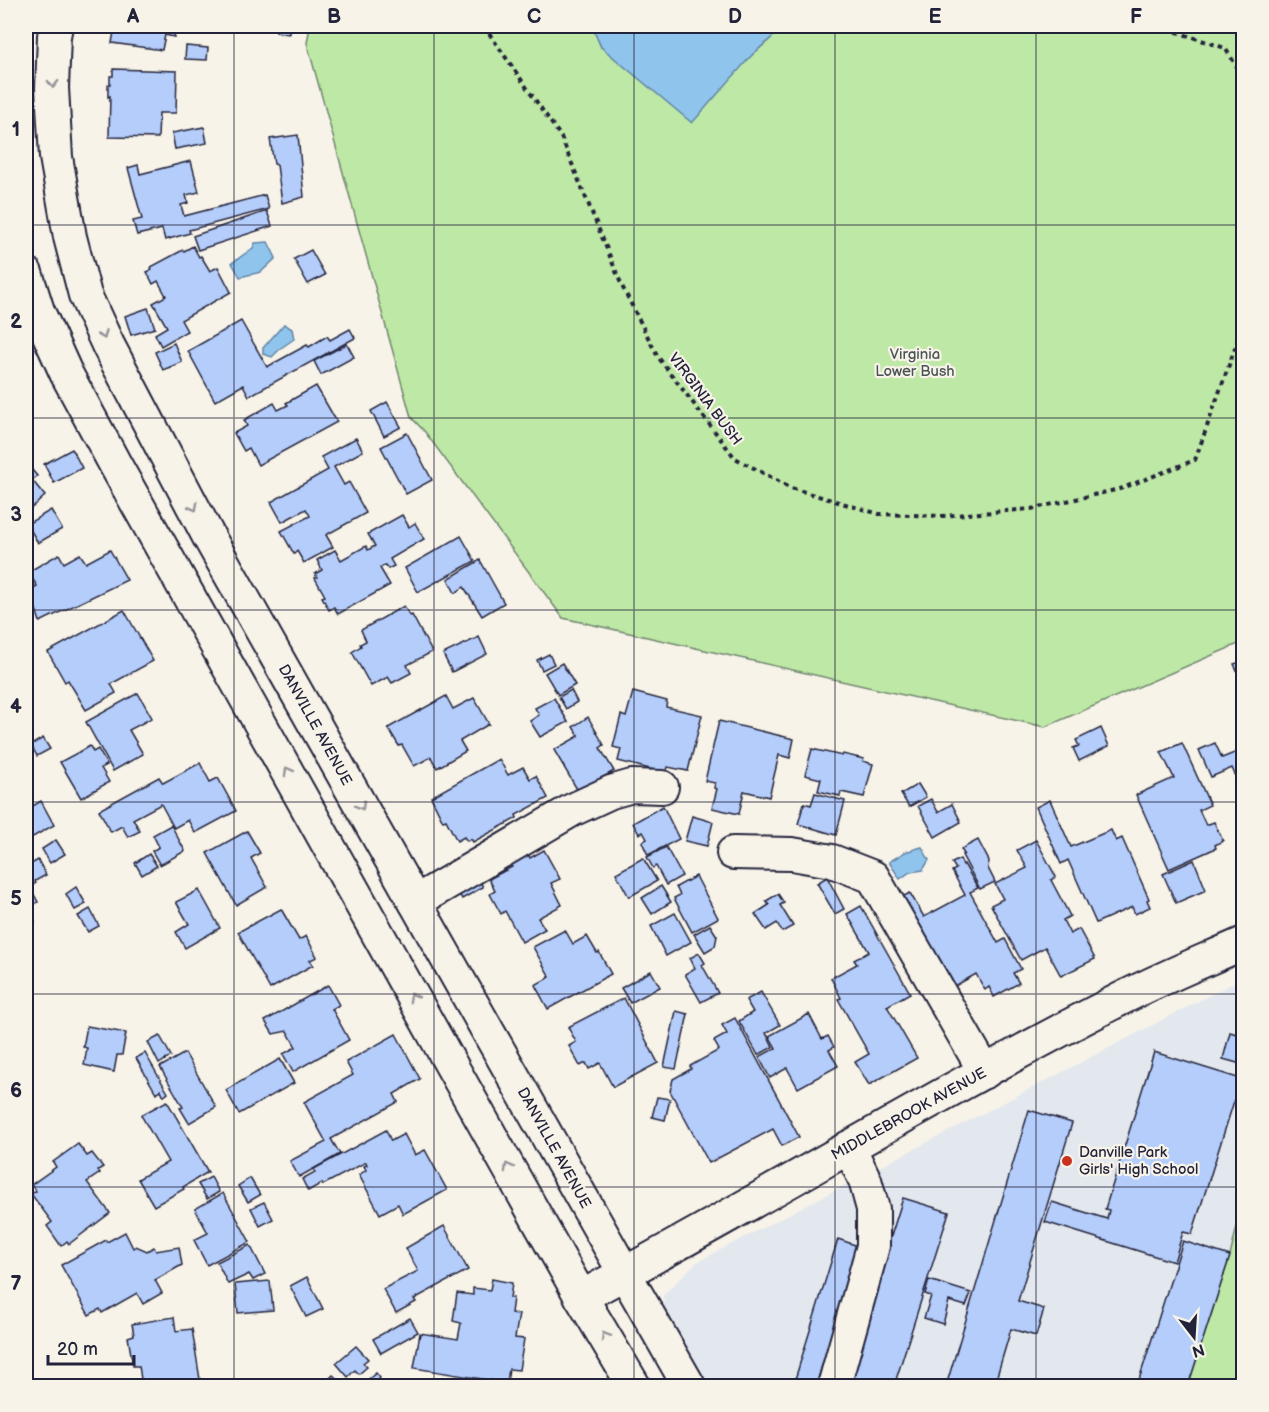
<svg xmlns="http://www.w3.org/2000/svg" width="1269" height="1412" viewBox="0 0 1269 1412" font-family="'Balsamiq Sans',sans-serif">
<rect width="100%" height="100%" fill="#f7f3e8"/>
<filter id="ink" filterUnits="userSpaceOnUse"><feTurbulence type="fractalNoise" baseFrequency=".0167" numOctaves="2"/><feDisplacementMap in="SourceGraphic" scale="12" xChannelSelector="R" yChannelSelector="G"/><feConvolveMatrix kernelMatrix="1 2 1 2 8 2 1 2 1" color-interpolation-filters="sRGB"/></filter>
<g filter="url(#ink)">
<path fill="#e3e8ee" d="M1243 978V1386H704L666 1331 663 1295 697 1262Z"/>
<g fill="#bee8a5" stroke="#708570" stroke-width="1.5">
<path d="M310 26H592L601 47 752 55 785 26H1243V642L1045 727 563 618 425 432 411 417 307 43Z"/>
<path d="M1243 1201V1386H1188L1230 1256Z"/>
</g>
<g fill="#8fc5ed" stroke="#6384a6" stroke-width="1.5">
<path d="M592 26H785L752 55 692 123 601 47Z"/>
<path d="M268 242 276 258 261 272 240 277 232 263 253 248 255 243Z"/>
<path d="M284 324 292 329 294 339 281 348 272 357 263 354V348Z"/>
<path d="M922 847 929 860 923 870 910 872 900 879 889 862 905 852Z"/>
</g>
<g fill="#b4cdfb" stroke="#22223b" stroke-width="1.5">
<path d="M115 26H176L174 37 165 35 162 50 112 43Z"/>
<path d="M277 26H290L289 34 276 32Z"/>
<path d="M186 46 208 48 207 60 185 59Z"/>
<path d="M113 69 177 71 176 113H159L158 138 109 137 110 96 108 97V85L110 84V76H113Z"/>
<path d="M204 127 207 143 175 149 172 133Z"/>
<path d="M298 135 304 197 282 203 277 165 274 164 270 139Z"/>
<path d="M191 161 199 192 186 195 188 203 181 205 184 216 265 195 269 209 189 230 190 233 165 240 162 229 137 235 133 221 142 219 128 168 138 165 140 174Z"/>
<path d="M267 211 272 226 198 250 193 236Z"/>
<path d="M193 246 199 257 201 256 210 271 218 267 231 292 181 320 187 331 161 346 155 334 167 327 153 303 166 296 158 281 153 284 147 272 152 270 151 267 183 250 184 251Z"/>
<path d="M311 250 325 275 308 284 294 259Z"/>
<path d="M148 308 155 328 131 335 125 316Z"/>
<path d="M241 321 267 367 307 345 309 347 327 336 330 340 350 329 355 338 249 396 243 385 215 401 188 351Z"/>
<path d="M174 343 182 362 163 370 155 352Z"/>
<path d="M347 344 354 357 321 375 314 361Z"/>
<path d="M316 386 337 422 258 465 249 448 244 451 234 433 247 426 244 420 274 403 278 410 288 405 286 403Z"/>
<path d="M387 402 401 427 384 436 371 411Z"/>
<path d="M407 433 432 480 406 494 381 447Z"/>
<path d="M356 438 363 451 334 467 344 485 349 482 366 513 326 535 333 547 304 563 297 551 294 554 281 531 310 516 306 509 282 522 271 502 328 470 321 457Z"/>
<path d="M72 449 82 468 54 483 44 464Z"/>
<path d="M26 463 37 476 32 480 45 496 26 513Z"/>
<path d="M51 510 62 529 38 543 27 524Z"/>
<path d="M402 515 409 527 415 523 424 539 390 559 394 566 388 569 385 565 380 568 390 585 338 614 334 607 329 610 322 597 325 596 315 578 317 577 315 574 322 570 317 560 335 550 341 560 366 546 368 550 375 546 368 534Z"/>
<path d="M461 536 475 561 418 592 405 568Z"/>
<path d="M110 550 127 580 40 622 30 590 37 586 28 572 59 554 64 563 80 554 86 563Z"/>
<path d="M480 560 504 603 482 616 464 587 455 593 448 579Z"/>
<path d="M404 606 410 616 412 615 432 652 407 665 411 673 392 683 388 677 371 686 352 652 361 646 360 644 366 641 361 630Z"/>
<path d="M124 610 153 661 111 684 116 693 86 710 68 680 65 682 48 652Z"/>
<path d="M479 637 487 654 452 672 443 654Z"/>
<path d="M549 654 554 664 542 670 537 660Z"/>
<path d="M1244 661V701L1238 686 1243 684 1234 664Z"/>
<path d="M562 663 575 685 558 695 545 673Z"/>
<path d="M571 690 577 702 566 709 559 697Z"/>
<path d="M633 692 667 701 666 707 702 715 688 771 668 767 666 773 618 761 621 749 613 747 621 715 626 717Z"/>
<path d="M138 693 152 718 129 730 143 754 113 771 86 722Z"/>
<path d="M446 696 453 709 474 698 489 724 460 741 466 751 437 768 431 757 414 766 402 745 399 746 388 728Z"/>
<path d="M554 698 568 722 540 737 530 721 539 715 535 708Z"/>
<path d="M588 717 604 745 600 748 614 771 578 791 554 750 579 736 573 727Z"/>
<path d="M719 721 794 739 790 758 779 755 769 797 744 791 739 814 712 808 717 789 714 788 715 783 705 781Z"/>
<path d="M1101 728 1109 746 1079 761 1073 748 1079 746 1076 740Z"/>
<path d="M43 738 50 749 37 756 31 745Z"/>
<path d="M1182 743 1210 805 1199 810 1206 825 1214 822 1223 841 1215 845 1216 848 1169 869 1136 795 1174 778 1161 752Z"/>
<path d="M1215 743 1222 758 1244 749V802L1237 787 1240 786 1232 768 1211 777 1199 750Z"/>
<path d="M90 746 93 752 98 749 107 765 101 768 109 782 81 798 60 762Z"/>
<path d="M812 749 842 756 843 754 864 759 863 761 873 764 864 797 841 792 840 796 818 791 821 779 805 775Z"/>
<path d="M499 759 508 775 523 767 530 779 536 776 548 798 516 815 517 818 473 842 471 839 467 841 464 837 457 841 446 820 443 821 431 797Z"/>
<path d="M200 763 210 782 218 778 236 811 195 833 188 820 174 828 161 804 133 819 140 831 128 837 122 826 111 832 99 810 159 777 163 783Z"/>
<path d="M918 784 926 797 909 807 901 794Z"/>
<path d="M815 793 845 801 836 835 798 824 804 803 811 805Z"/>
<path d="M931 799 938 812 952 804 961 822 935 837 918 806Z"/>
<path d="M1050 800 1071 847 1111 830 1116 841 1122 838 1149 899 1147 900 1150 907 1135 914 1132 907 1096 923 1068 860 1061 864 1036 807Z"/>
<path d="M30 801 33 806 41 801 54 825 31 838 26 828V804Z"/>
<path d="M663 806 679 839 648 855 642 842 647 839 643 832 639 834 633 823Z"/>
<path d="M692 816 713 822 707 846 685 841Z"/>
<path d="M171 825 185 851 160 865 152 851 159 847 153 835Z"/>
<path d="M247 831 260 853 251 858 267 887 236 905 207 853Z"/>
<path d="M56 840 65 854 50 863 42 849Z"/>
<path d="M978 840 989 861 988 868 995 882 980 889 962 855 964 854 961 849Z"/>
<path d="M1036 840 1056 877 1051 880 1070 916 1063 920 1070 934 1079 929 1095 959 1061 976 1045 947 1021 960 991 905 1003 899 995 884 1027 868 1017 850Z"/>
<path d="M666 847 682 876 666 885 656 866 653 868 647 857Z"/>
<path d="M526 850 530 858 544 850 560 879 551 883 562 905 538 918 545 929 522 942 505 911 501 914 490 894 495 891 489 879 512 867 508 860Z"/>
<path d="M149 854 157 866 142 875 135 863Z"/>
<path d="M643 858 657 881 629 897 616 873Z"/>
<path d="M960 859 963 865 964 864 978 888 970 892 998 943 1005 939 1021 969 1013 973 1019 983 994 997 989 987 985 990 976 974 955 986 943 965 935 969 896 900 910 893 924 917 965 895 952 871 956 869 952 863Z"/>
<path d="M38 860 46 875 35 881 36 883 30 887 38 902 28 908 35 922 26 927V867Z"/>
<path d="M1194 860 1206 890 1176 903 1163 874Z"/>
<path d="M475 872 483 887 462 899 453 884Z"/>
<path d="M696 876 718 918 692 932 674 898 680 895 676 887Z"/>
<path d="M827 877 844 909 835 914 817 883Z"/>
<path d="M661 886 671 902 652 914 642 898Z"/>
<path d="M76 887 86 904 75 910 66 894Z"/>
<path d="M199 890 220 928 185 948 176 932 189 924 176 902Z"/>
<path d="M778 894 784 903 780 905 793 926 782 932 777 923 766 930 755 914 769 905 766 901Z"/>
<path d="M861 906 910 993 887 1006 917 1058 869 1085 855 1062 869 1054 838 999 841 998 831 978 857 964 854 960 869 952 847 914Z"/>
<path d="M90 909 99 926 88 932 78 916Z"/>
<path d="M281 909 299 940 306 936 317 957 310 960 313 965 270 989 238 932Z"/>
<path d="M675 913 691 942 666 956 651 926Z"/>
<path d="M710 925 717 936 715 946 705 952 694 934Z"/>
<path d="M565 930 573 944 587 936 597 953 599 952 611 974 548 1009 535 985 550 977 533 947Z"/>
<path d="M699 953 705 963 702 965 718 993 701 1002 685 974 695 968 690 958Z"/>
<path d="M651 971 660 987 630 1003 621 988Z"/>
<path d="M328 985 339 1005 332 1009 349 1040 293 1072 283 1054 296 1047 287 1031 273 1034 265 1021Z"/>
<path d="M761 992 780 1025 766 1033 773 1047 758 1055 739 1021 753 1012 746 1000Z"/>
<path d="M624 998 658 1063 613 1087 600 1063 589 1069 586 1063 580 1066 569 1046 576 1042 568 1027Z"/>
<path d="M676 1011 688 1014 676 1069 664 1067Z"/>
<path d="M809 1014 822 1039 828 1036 834 1047 829 1050 838 1066 798 1088 787 1068 770 1078 759 1057 776 1048 769 1036Z"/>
<path d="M735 1018 799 1137 782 1146 773 1129 709 1163 670 1091 673 1079 691 1069 690 1066 719 1050 714 1041 727 1034 722 1025Z"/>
<path d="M87 1026 126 1033 122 1055H117L114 1072 84 1065 87 1048 83 1047Z"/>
<path d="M1230 1032 1244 1036V1055L1241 1064 1223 1059Z"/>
<path d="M396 1034 420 1079 394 1094 398 1102 331 1139 340 1154 299 1177 290 1161 326 1142 304 1102 353 1075 346 1062Z"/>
<path d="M160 1036 171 1056 159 1064 148 1042Z"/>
<path d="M1154 1052 1241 1079 1192 1234 1183 1232 1174 1262 1045 1222 1052 1202 1107 1219 1109 1210 1105 1209Z"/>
<path d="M145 1053 168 1093 164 1096 161 1090 156 1093 136 1058Z"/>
<path d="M185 1053 216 1107 189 1123 180 1108 183 1107 160 1067Z"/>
<path d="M280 1059 294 1083 239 1114 226 1090Z"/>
<path d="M657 1097 670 1099 665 1120 652 1117Z"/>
<path d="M167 1101 208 1172 183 1187 184 1189 154 1206 138 1179 168 1162 141 1115Z"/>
<path d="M1029 1110 1072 1123 1018 1301 1044 1309 1036 1336 1011 1329 994 1386H946Z"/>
<path d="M386 1130 391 1141 404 1134 415 1155 425 1150 447 1190 403 1214 398 1204 380 1214 359 1175 366 1170 364 1166 367 1165 366 1162 323 1185 322 1183 308 1191 302 1179 315 1172 314 1169Z"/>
<path d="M78 1144 87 1156 92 1153 103 1167 98 1170 100 1173 87 1182 110 1213 69 1244 67 1241 61 1246 47 1226 52 1222 31 1194 36 1191 31 1185 56 1167 53 1162Z"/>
<path d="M211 1177 219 1192 207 1199 198 1184Z"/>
<path d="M250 1178 260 1195 248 1202 238 1186Z"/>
<path d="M223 1193 250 1242 207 1265 194 1240 208 1233 195 1209Z"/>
<path d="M903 1198 949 1212 894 1386H844Z"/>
<path d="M264 1202 273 1219 260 1226 251 1208Z"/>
<path d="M444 1226 468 1270 414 1299 416 1302 396 1313 383 1289 418 1271 406 1248Z"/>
<path d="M125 1232 133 1248 136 1246 147 1251 154 1247 156 1251 179 1247 182 1265 155 1280 162 1293 143 1304 137 1293 102 1313 100 1309 89 1315 61 1265 106 1240 107 1242Z"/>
<path d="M838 1239 858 1246 816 1386H793Z"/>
<path d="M1183 1241 1230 1256 1188 1386H1137Z"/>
<path d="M250 1245 265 1274 253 1280 249 1274 228 1284 217 1262Z"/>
<path d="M307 1277 323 1309 306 1317 290 1286Z"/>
<path d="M492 1279 512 1283 510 1298H513L511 1313 519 1314 515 1338 524 1339 519 1370 509 1369 507 1383 414 1368 420 1333 458 1339 461 1323 453 1321 457 1293 473 1295V1288L490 1290Z"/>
<path d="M929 1280 971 1293 966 1306 949 1301 943 1324 924 1318 931 1296 925 1294Z"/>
<path d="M270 1281 273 1310 238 1313 235 1284Z"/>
<path d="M174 1317 176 1331 192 1329 201 1386H142L139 1366H133L128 1337 134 1335 132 1324Z"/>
<path d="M410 1318 418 1332 381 1353 373 1339Z"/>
<path d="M356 1346 368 1359 363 1363 367 1367 359 1374 355 1370 348 1377 336 1363Z"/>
<path d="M376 1373 380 1378 376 1382 380 1386H360Z"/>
<path d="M333 1375 345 1386H322Z"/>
</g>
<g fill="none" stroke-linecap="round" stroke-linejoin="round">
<g stroke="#22223b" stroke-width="36">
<g id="minor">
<path d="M56 26 54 36 52 88 56 157 70 237 85 295 108 345 210 539 625 1274 689 1386"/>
<path d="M26 273 38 311 66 373 116 466 581 1297 634 1386"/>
<path d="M733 853 792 854 832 861 873 877 985 1072"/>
<path d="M415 902 572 810 611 792 632 786 662 787"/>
<path d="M581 1297C759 1202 932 1096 1111 1004 1154 981 1199 963 1244 943"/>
<path d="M834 1386 873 1246V1209L865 1180 849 1147"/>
</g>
</g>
<g stroke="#22223b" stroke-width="4" stroke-dasharray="4.5 4.5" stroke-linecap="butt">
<path d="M484 26 561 137 622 286 658 357 735 458 791 488 879 514 942 516 1031 509 1120 489 1195 460 1244 323"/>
<path d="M1159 26 1225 48 1244 78"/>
</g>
<use href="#minor" stroke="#f7f3e8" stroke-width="32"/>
</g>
<defs><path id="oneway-chevron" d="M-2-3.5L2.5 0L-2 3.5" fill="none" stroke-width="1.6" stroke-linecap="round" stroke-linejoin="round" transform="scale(1.5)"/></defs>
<g stroke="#97959a">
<use href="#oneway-chevron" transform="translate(53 84) rotate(91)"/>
<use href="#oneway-chevron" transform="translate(103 335) rotate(66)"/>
<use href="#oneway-chevron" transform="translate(194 507) rotate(62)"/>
<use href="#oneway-chevron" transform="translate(288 771) rotate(-119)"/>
<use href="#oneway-chevron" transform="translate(361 806) rotate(61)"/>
<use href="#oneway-chevron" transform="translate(413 997) rotate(-119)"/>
<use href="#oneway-chevron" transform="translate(508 1167) rotate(-119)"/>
<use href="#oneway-chevron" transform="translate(605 1336) rotate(-121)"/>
</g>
</g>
<path fill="none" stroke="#22223b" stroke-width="1.5" stroke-opacity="0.55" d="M234 26V1386M434 26V1386M634 26V1386M835 26V1386M1036 26V1386M26 225H1244M26 418H1244M26 610H1244M26 802H1244M26 994H1244M26 1187H1244"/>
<circle fill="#c8321e" stroke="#f7f3e8" stroke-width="2" cx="1067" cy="1161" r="6"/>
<g text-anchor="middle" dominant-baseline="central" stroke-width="4.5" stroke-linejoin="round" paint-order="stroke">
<g font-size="15" fill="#495456" stroke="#f7f3e8">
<text x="915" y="354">Virginia<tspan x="915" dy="17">Lower Bush</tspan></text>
</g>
<g font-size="15" fill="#22223b" stroke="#f7f3e8">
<text transform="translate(705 399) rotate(53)">VIRGINIA BUSH</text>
<text transform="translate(315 725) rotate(61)">DANVILLE AVENUE</text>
<text transform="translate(909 1114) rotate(-29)">MIDDLEBROOK AVENUE</text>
<text transform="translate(554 1148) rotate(61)">DANVILLE AVENUE</text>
</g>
<g font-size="15" fill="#22223b" stroke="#f7f3e8" text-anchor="start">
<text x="1079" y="1152">Danville Park<tspan x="1079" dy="17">Girls' High School</tspan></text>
</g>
</g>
<rect width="1269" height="1412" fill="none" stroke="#f7f3e8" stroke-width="66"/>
<g transform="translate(1194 1337) rotate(163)" stroke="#f7f3e8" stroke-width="4.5" paint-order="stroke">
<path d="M0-4.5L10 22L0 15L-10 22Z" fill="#22223b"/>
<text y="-9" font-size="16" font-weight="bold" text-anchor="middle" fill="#22223b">N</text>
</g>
<path d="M48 1355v9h86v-9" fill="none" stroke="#22223b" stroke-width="3"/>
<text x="57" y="1355" font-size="18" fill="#22223b" stroke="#f7f3e8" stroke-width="4.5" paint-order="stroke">20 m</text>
<rect x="33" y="33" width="1203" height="1346" fill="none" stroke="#22223b" stroke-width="2"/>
<g font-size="20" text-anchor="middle" font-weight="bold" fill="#22223b">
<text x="133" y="23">A</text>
<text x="334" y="23">B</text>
<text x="534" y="23">C</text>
<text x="735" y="23">D</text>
<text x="935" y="23">E</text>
<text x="1136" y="23">F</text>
<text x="16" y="136">1</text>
<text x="16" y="328">2</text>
<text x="16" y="521">3</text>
<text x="16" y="713">4</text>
<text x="16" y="905">5</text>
<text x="16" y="1097">6</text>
<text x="16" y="1290">7</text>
</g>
</svg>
